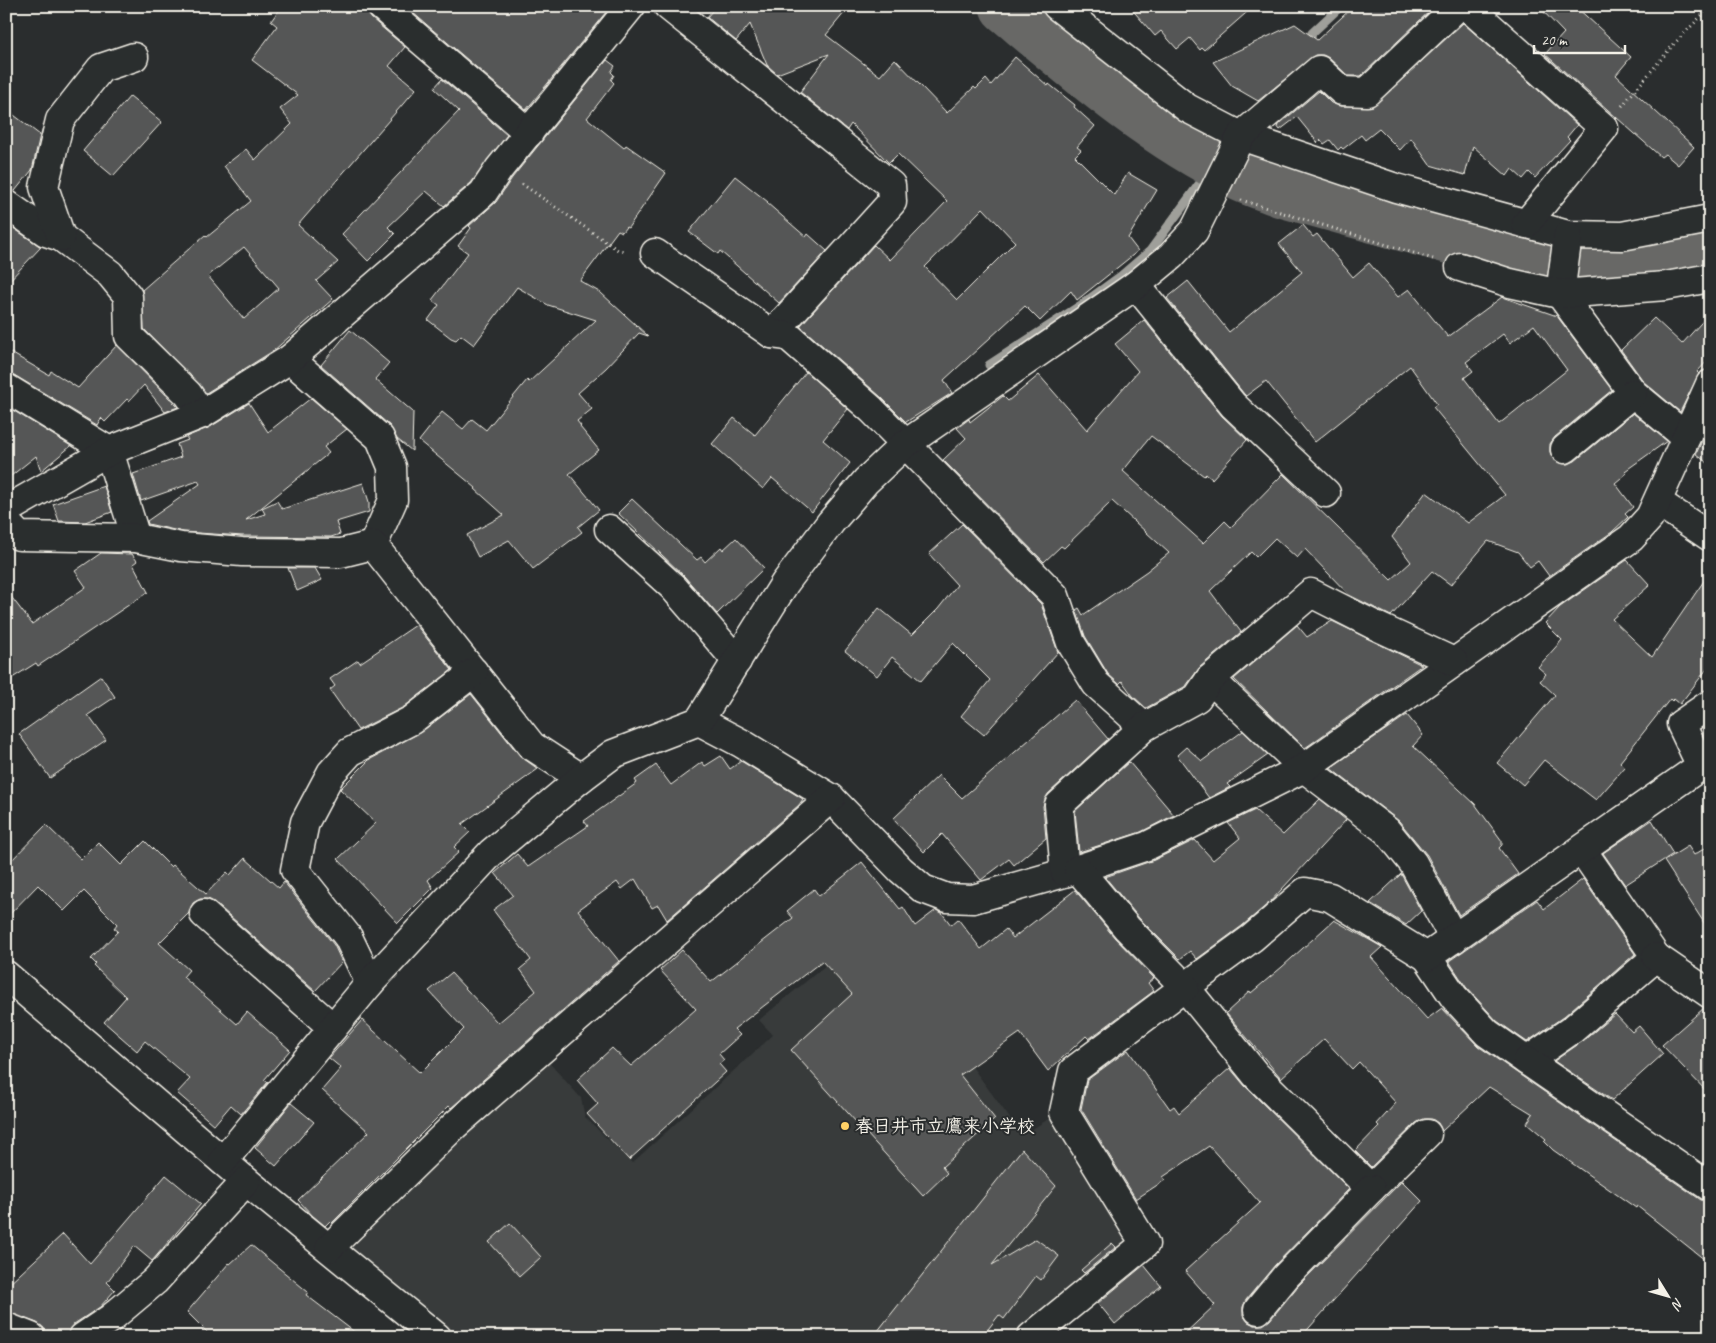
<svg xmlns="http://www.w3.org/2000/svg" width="1716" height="1343" viewBox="0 0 1716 1343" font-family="Caveat,'Klee One',sans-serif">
<rect width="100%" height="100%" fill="#2a2d2e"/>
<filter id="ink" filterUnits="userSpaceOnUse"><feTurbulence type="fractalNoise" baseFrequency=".02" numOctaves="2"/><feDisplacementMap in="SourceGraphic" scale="10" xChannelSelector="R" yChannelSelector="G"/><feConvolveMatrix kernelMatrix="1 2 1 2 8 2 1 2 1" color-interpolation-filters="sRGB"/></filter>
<g filter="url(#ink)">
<path fill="#373a3a" d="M871 928 1022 1135 1057 1114 1132 1237 1016 1337H452L346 1250 545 1058 581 1098 585 1117 632 1163 773 1035 759 1020Z"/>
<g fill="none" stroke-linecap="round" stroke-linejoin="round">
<g stroke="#9f9f9a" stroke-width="9">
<path d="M1305 63 1312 33 1341 6"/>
<path d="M989 365 1081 305 1121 276 1150 251 1200 183 1201 169 1206 154"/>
</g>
<path stroke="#676866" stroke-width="55" d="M1007 6C1080 67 1153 131 1239 173 1252 180 1268 184 1282 190L1548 264 1607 266 1710 249"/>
</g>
<g fill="#555756" stroke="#f4f1e8" fill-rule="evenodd">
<path d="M282 6H366L371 18 405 47 389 66 416 89 298 225 338 262 316 281 333 299 273 351 206 393 144 329 142 290 205 235 207 237 251 201 224 166 246 149 255 160 292 124 280 109 298 95 252 60 277 26 271 21ZM244 247 279 288 244 319 208 276Z"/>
<path d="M405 6H611L526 110Z"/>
<path d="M716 6H850L826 35 880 76 895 59 947 113 974 87 976 89 986 79 991 85 1015 57 1048 86 1049 84 1075 105 1074 107 1095 126 1077 147 1081 150 1075 156 1114 195 1128 173 1157 190 1128 238 1138 251 1077 300 1071 291 1040 321 1025 306 944 380 952 393 906 422 881 397 800 326 874 245 890 260 947 201 898 154 889 163 851 124 847 130 800 92 829 54 777 74 767 65 750 24 736 41 707 17ZM983 208 1015 242 957 300 925 267Z"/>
<path d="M1129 6H1254L1204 50 1202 48 1200 50 1190 38 1177 49 1161 31 1155 36Z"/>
<path d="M1354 6H1435L1361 76H1348L1329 58 1323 55H1315L1258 101 1232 86 1213 62 1295 24 1317 40Z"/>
<path d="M1538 6H1575L1631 57 1616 75 1694 147 1678 165 1665 154 1661 157 1545 54 1564 33Z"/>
<path d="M1463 23 1577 125 1567 137 1570 140 1535 178 1529 172 1523 179 1512 169 1507 176 1473 146 1465 175 1430 165 1411 138 1400 150 1379 129 1365 140 1361 135 1343 149 1341 147 1338 150 1330 140 1324 144 1321 140 1318 143 1297 117 1280 130 1277 126 1319 91 1331 103 1341 106H1373Z"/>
<path d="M607 60 615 66 611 72 614 75 611 80 614 83 587 118 624 148 626 145 666 173 628 228 626 227 622 232 618 230 580 281 601 293 648 336 639 333 606 368 578 393 592 409 577 421 581 426 580 427 599 450 569 474 599 510 578 527 582 532 533 569 509 540 478 557 467 535 504 515 475 489 476 488 419 441 442 412 463 429 472 419 486 430 527 380 529 382 596 320 548 305 517 287 474 345 461 335 456 340 451 338 428 320 439 305 432 300 468 253 458 246 471 228 469 226 496 202 512 178Z"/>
<path d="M442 79 507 135 471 183 444 206 426 191 388 227 395 234 368 261 342 234 459 111 434 88Z"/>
<path d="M130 96 162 122 113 176 83 151Z"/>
<path d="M6 109 40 135 32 170 15 191 6 189Z"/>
<path d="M735 176 768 202 767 203 806 237 808 234 827 251 779 303 720 251 718 254 689 232Z"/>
<path d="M6 223 41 247 6 284Z"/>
<path d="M1303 225 1313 237 1317 234 1353 277 1369 263 1398 297 1409 289 1448 337 1502 297 1557 316 1612 390 1555 437 1550 444V452L1553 459 1559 463 1567 464 1575 461 1633 413 1667 441 1625 471 1627 473 1615 483 1633 507 1625 514 1628 517 1612 532 1549 576 1538 561 1530 567 1518 552 1488 541 1451 585 1432 571 1391 616 1349 595 1305 549 1297 558 1275 538 1256 557 1251 552 1210 591 1241 632 1200 667 1186 686 1146 708 1133 696 1122 681 1119 684 1108 674 1085 636 1076 610 1079 608 1083 615 1147 571 1169 553 1112 501 1064 548 1061 546 1044 562 943 460 966 438 957 428 969 419 970 422 1003 396 1008 401 1039 375 1087 430 1138 371 1115 344 1144 320 1222 416 1247 440 1212 479 1206 474 1204 476 1151 436 1123 471 1203 543 1225 521 1231 527 1283 474 1391 580 1411 562 1392 537 1426 492 1468 523 1505 495 1433 407 1437 404 1410 366 1315 442 1266 381 1246 396 1244 394 1167 298 1188 281 1229 332 1302 272 1279 244ZM1534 325 1567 370 1499 424 1464 378 1473 371 1466 362 1503 334 1510 343Z"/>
<path d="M1710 313V358L1697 372 1699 374 1680 412 1644 382 1621 350 1654 318 1682 344Z"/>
<path d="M350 330 389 363 375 379 413 412 412 451 397 439 390 426 321 365Z"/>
<path d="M117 345 178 407 165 412 144 385 129 401 127 399 105 422 101 418 97 425 14 375 6 372V350L49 375 51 371 78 388Z"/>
<path d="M806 372 848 409 823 440 850 463 812 512 772 478 763 489 712 444 734 418 755 435Z"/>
<path d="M311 398 347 429 324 447 329 453 246 520 265 514 262 508 277 501 282 509 363 483 369 502V512L336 522 340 534 331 537 243 536 183 532 148 524 147 521 200 484 198 481 141 501 133 474 181 457 177 444 188 440 186 437 210 427 249 403 268 432Z"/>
<path d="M6 406 71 446 41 471 36 456 6 480Z"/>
<path d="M1710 423V465L1696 454Z"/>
<path d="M104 486 112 512 85 522 59 521 53 504Z"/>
<path d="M632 499 697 560 701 557 705 562 721 547 723 550 736 538 764 568 717 614 684 576 618 513Z"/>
<path d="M962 524 1041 604 1058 652 984 735 961 716 990 680 953 643 921 681 892 657 877 676 845 651 879 608 912 635 938 609 957 585 929 554Z"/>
<path d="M101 553 132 554 137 561 133 564 148 592 38 666 36 663 6 682V590L32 624 86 587 75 571Z"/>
<path d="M1627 560 1650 585 1612 619 1652 657 1710 572V665L1680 704 1674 699 1672 701 1670 699 1620 762 1625 767 1596 800 1544 760 1523 785 1497 763 1555 695 1540 681 1546 674 1538 667 1562 640 1545 623 1560 607Z"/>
<path d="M288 568H315L322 580 297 591Z"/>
<path d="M1332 621 1422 665 1305 748 1234 679 1297 625 1307 637Z"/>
<path d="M416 625 452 670 404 707 358 730 330 690 335 686 330 679 358 660 360 663Z"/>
<path d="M101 676 115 697 88 715 106 740 50 778 19 734Z"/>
<path d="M471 694 520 756 538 769 462 824 470 832 454 847 459 852 428 880 433 888 398 923 338 859 376 823 340 789 369 760 421 732Z"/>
<path d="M1075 700 1108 739 1048 794 1043 806 1046 838 1014 865 1009 859 981 880 942 834 924 852 893 819 939 775 962 798Z"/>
<path d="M1407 715 1423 735 1413 746 1475 804 1502 841V845L1499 848 1518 874 1459 915 1427 855 1399 821 1330 768Z"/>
<path d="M1243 731 1268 755 1227 784 1230 787 1209 798 1177 755 1186 747 1202 761Z"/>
<path d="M721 756 730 769 741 761 803 799 799 805 667 920 658 905 652 908 635 879 622 889 617 882 578 910 619 961 451 1108 449 1106 332 1223 330 1221 325 1226 313 1216 298 1200 369 1132 322 1090 341 1068 329 1058 362 1020 420 1073 464 1029 429 991 451 973 498 1023 536 991 520 969 531 960 493 910 513 895 495 873 517 854 528 867 588 826 584 821 637 783 635 780 656 765 671 785 702 762 705 766Z"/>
<path d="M1129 762 1174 815 1141 832 1079 852 1075 811Z"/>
<path d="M1320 799 1346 820 1269 903 1242 926 1197 959 1190 951 1180 959 1139 918 1105 877 1154 860 1195 840 1213 860 1240 838 1228 823 1255 810 1283 835Z"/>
<path d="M1652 820 1673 854 1625 885 1603 853Z"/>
<path d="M46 825 81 859 98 842 121 865 145 841 171 867 173 865 206 894 227 872 230 875 245 858 279 888 284 882 334 945 342 962 315 991 214 902 208 899H200L193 903 189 913 159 943 189 970 183 977 237 1024 247 1012 290 1050 264 1080 268 1082 241 1114 231 1105 214 1125 177 1093 190 1079 145 1041 137 1051 104 1022 126 997 94 966 96 964 91 959 118 931 114 928 117 924 84 891 64 911 38 885 6 918V866Z"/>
<path d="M1710 845V932L1664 861 1688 846 1694 855Z"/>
<path d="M862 862 900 909 903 907 915 926 936 910 942 913 951 925 958 919 981 949 1006 929 1013 938 1075 890 1115 938 1154 978 1148 983 1154 991 1089 1039 1086 1036 1048 1071 1020 1033 960 1075 995 1119 942 1167 947 1173 923 1196 791 1050 852 994 822 961 734 1029 740 1035 719 1054 724 1060 719 1064 726 1072 629 1160 587 1114 598 1104 577 1080 612 1048 631 1066 696 1009 660 970 682 950 711 982 793 918 787 911 814 889 819 896Z"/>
<path d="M1401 874 1421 911 1406 925 1370 903Z"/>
<path d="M1583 879 1635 954 1563 1017 1527 1042 1497 1021 1466 987 1449 961 1537 900 1544 909Z"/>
<path d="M1334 920 1382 947 1371 957 1427 1019 1442 1008 1478 1046 1701 1200 1710 1202V1264L1637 1206 1636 1208 1553 1150 1544 1141 1546 1139 1527 1123 1533 1114 1489 1087 1442 1131 1438 1123 1432 1119H1424L1416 1123 1371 1167 1355 1151 1379 1126 1377 1124 1396 1103 1359 1062 1352 1069 1324 1039 1281 1078 1226 1013 1250 991 1251 993 1282 967Z"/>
<path d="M1704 1008 1710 1009V1095L1662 1045Z"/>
<path d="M1615 1014 1632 1032 1639 1026 1663 1054 1612 1100 1554 1061 1583 1041Z"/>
<path d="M1128 1050 1170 1109 1174 1106 1179 1113 1230 1068 1245 1086 1349 1189 1275 1265 1246 1300 1243 1307V1315L1248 1322 1255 1325H1263L1270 1320 1298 1286 1402 1181 1422 1201 1301 1337H1181L1215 1305 1185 1271 1260 1203 1209 1146 1163 1177 1165 1180 1136 1199 1081 1109 1087 1080Z"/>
<path d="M291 1103 314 1122 276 1166 255 1148Z"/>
<path d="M1022 1149 1056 1186 992 1265 1036 1239 1059 1256 1041 1280 1036 1276 1004 1319 999 1315 982 1337H873Z"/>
<path d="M166 1175 201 1204 152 1261 134 1246 107 1282 115 1290 100 1307 74 1324 68 1337H46L44 1328 37 1323 6 1312V1287L63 1234 90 1264Z"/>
<path d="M510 1223 541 1257 520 1276 489 1242Z"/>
<path d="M1112 1243 1116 1247 1084 1273 1081 1270Z"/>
<path d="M251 1245 308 1292 306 1295 361 1337H212L187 1312 229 1263 230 1264Z"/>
<path d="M1144 1265 1161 1286 1115 1324 1098 1303Z"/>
</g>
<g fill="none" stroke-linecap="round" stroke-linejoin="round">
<g stroke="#f4f1e8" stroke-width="31">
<g id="minor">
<path d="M381 6 529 133"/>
<path d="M668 6 891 185 892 202 772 334"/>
<path d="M1057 6 1187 108 1241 136 1396 188 1568 235 1622 236 1710 219"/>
<path d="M1467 6 1604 128 1526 224"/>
<path d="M6 204 46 232 61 237 110 274 128 296 129 336 188 394 202 414"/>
<path d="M1568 235 1560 294 1633 393 1686 437"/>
<path d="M61 237 44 187 60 120 101 68 134 57"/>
<path d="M655 253 772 334 788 336 871 409 1055 596 1071 643 1096 684 1144 727"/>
<path d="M1460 267 1510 283 1560 294 1666 286 1710 278"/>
<path d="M1136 285 1233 405 1326 493"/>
<path d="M290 359 380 438 392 467 393 500 373 545"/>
<path d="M6 388 109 451 136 538"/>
<path d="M1565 449 1633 393"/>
<path d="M1658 502 1710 537"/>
<path d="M6 510 109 451 202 414 290 359 483 193 499 169 631 6"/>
<path d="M6 522 19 536 136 538 181 547 242 552 341 553 373 545 532 746 581 778"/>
<path d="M609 529 673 587 737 661"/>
<path d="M1210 679 1304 768 1387 831 1413 863 1454 939"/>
<path d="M699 721 741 743 831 798 901 870 923 889 947 898 973 899 1078 869 1147 846 1304 768 1631 538 1650 517 1710 384"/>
<path d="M1065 872 1059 805 1144 727 1197 698 1210 679 1311 593 1374 625 1454 662"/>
<path d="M204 914 333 1028"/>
<path d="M1427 957 1454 997 1487 1033 1527 1061 1573 1029 1656 957 1582 850"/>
<path d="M1656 957 1710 994"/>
<path d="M6 975 246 1181 437 1337"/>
<path d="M370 983 348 937 295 870 305 822 331 773 350 752 412 720 474 672"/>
<path d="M1527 1061 1710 1187"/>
<path d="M1427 1134 1371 1189 1256 1075 1185 987 1252 938 1305 892 1330 897 1427 957 1701 766 1681 724 1710 704"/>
<path d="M223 1161 370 983 491 853 581 778 613 754 699 721 785 583 831 522 866 481 904 445 1136 285 1171 256 1194 231 1241 136 1319 70 1342 91 1367 92 1458 6"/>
<path d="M329 1248 454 1126 831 798"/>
<path d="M1258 1310 1286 1276 1371 1189"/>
<path d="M6 1327 31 1337"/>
<path d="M83 1337 111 1318 155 1281 246 1181"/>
<path d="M1031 1337 1145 1244 1064 1112 1073 1071 1185 987 1127 928 1078 869"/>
</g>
</g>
<g stroke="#f4f1e8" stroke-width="3" stroke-dasharray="1 4" stroke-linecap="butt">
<path d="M1622 106 1673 45 1710 7"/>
<path d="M522 184 618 250 626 251"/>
<path d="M1241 200 1433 259"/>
</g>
<use href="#minor" stroke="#2a2d2e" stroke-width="28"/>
</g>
</g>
<circle fill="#ffd166" stroke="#2a2d2e" stroke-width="2" cx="845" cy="1126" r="5"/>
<g text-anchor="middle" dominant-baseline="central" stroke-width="4" stroke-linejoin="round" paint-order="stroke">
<g font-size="18" font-weight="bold" fill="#f4f1e8" stroke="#2a2d2e" text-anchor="start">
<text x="855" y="1126">春日井市立鷹来小学校</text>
</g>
</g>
<rect width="1716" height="1343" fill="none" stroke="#2a2d2e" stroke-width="25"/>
<rect x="12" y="12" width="1691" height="1318" fill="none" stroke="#f4f1e8" stroke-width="2" filter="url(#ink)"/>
<g transform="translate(1668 1296) rotate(127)" stroke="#2a2d2e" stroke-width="4" paint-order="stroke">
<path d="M0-4L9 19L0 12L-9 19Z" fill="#f4f1e8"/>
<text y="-8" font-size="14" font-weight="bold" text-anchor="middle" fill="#f4f1e8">N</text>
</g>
<path d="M1534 45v8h91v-8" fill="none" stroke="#f4f1e8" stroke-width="2.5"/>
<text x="1541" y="45" font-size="15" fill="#f4f1e8" stroke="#2a2d2e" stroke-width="4" paint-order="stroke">20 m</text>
</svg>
